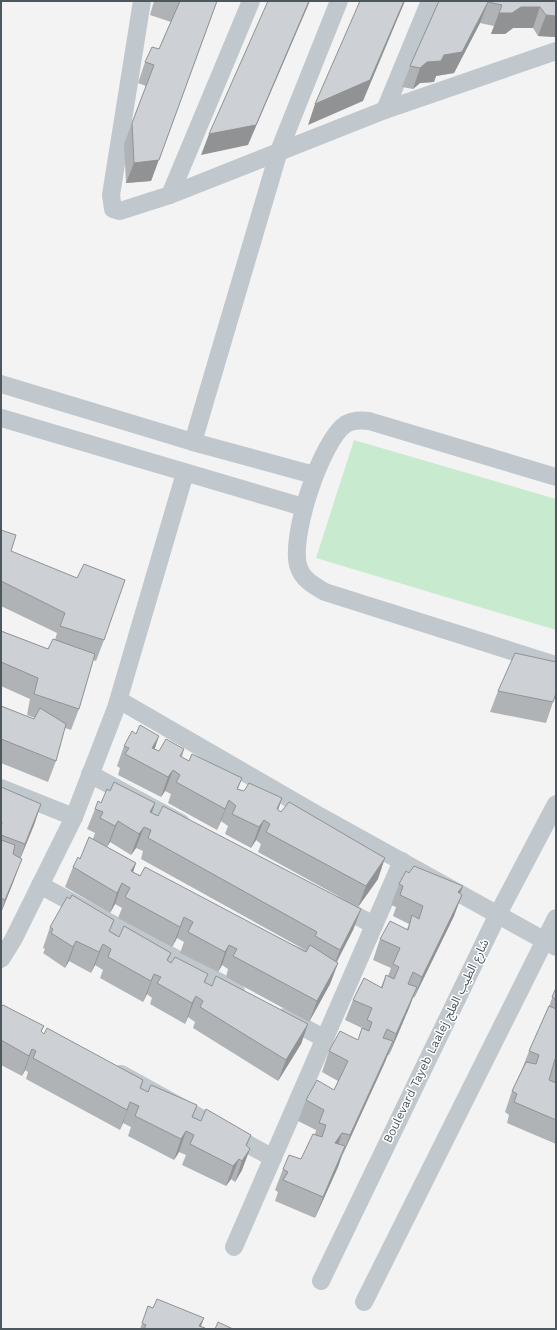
<svg xmlns="http://www.w3.org/2000/svg" width="557" height="1330" viewBox="0 0 557 1330" font-family="'Work Sans','Noto Sans Arabic',sans-serif">
<rect width="100%" height="100%" fill="#f4f3f3"/>
<path fill="#c8ebd0" d="M354 440 556 499V630L316 558Z"/>
<g fill="none" stroke-linecap="round" stroke-linejoin="round">
<g stroke="#c0c8cd" stroke-width="18">
<path d="M142 1 111 195 113 209 120 211 170 195 385 110 556 51"/>
<path d="M385 110 430 1"/>
<path d="M170 195 251 1"/>
<path d="M1 384 193 442 314 475"/>
<path d="M1 418 303 507"/>
<path d="M193 442 279 151 339 1"/>
<path d="M556 477 369 421C361 420 353 420 346 424 321 440 288 541 299 568 303 580 315 586 325 592L556 665"/>
<path d="M119 700 316 814 556 947"/>
<path d="M90 774 181 823"/>
<path d="M1 788 74 817"/>
<path d="M40 885 236 991"/>
<path d="M336 905 374 925"/>
<path d="M1 959 13 940 74 817 116 708 185 473"/>
<path d="M285 1017 325 1039"/>
<path d="M121 1074 273 1158"/>
<path d="M234 1247 402 861"/>
<path d="M321 1281 498 914 556 804"/>
<path d="M364 1302 556 918"/>
</g>
</g>
<g fill="#b0b3b6" fill-rule="evenodd">
<path d="M154 1H217L151 181 126 183 124 144 146 86 138 83 145 62 159 49 171 22 150 15Z"/>
<path d="M439 1H556V37L538 36 533 28H513L505 34H491L494 26 480 23 454 73 436 76 434 82 420 83 413 89 402 87 410 66Z"/>
<path d="M1 530 11 551 104 640 96 661 93 660 79 709 71 730 65 728 56 761 48 782 1 763V706L34 719 35 718 27 715 30 699 1 686V631L48 649 55 640 57 633 1 606Z"/>
<path d="M498 691 553 702 546 723 490 712Z"/>
<path d="M124 746 155 749 159 751 184 749 182 757 189 761 242 778 238 789 244 791 282 798 278 810 378 879 358 907 258 852 261 844 256 840 251 848 225 834 228 826 221 821 217 830 168 803 171 794 165 791 161 797 118 775 120 768 117 766Z"/>
<path d="M1 787 41 804 34 825 20 859 14 880 1 913Z"/>
<path d="M110 791 155 803 152 813 361 909 353 930 337 962 338 963 330 984 309 1022 226 977 228 969 222 965 218 972 180 953 184 942 177 938 172 947 118 918 122 908 115 904 110 913 65 887 73 867 80 859 93 839 95 833 87 829 95 809 101 803ZM110 842 131 855 136 848 143 851 141 859 307 951 133 872 136 863 107 847Z"/>
<path d="M409 873 460 894 454 916 414 998 413 997 409 1008 389 1055H388L385 1062 342 1156 338 1167 315 1218 275 1201 278 1192 275 1190 283 1169 301 1159 315 1134 316 1130 298 1121 306 1100 334 1090 338 1081 322 1072 329 1051 358 1040 362 1028 345 1020 353 1000 381 987 386 975 388 976 391 968 373 960 380 939 407 929 409 924 393 916 396 907 391 905 399 884Z"/>
<path d="M114 920 110 931 119 937 171 953 168 961 171 963 208 974 205 983 308 1024 301 1044 278 1081 193 1028 195 1022 188 1017 185 1024 150 1004 152 998 147 994 143 1002 100 978 103 970 95 965 91 973 69 961 65 968 43 953 45 949 43 948 50 927Z"/>
<path d="M556 988V1144L507 1123 509 1115 505 1112 512 1091 521 1072 529 1051 549 1006Z"/>
<path d="M1 1007 44 1026 41 1032 44 1034 143 1080 141 1088 148 1092 197 1105 193 1117 201 1121 251 1135 247 1146 242 1170 235 1182 231 1179 226 1186 182 1165 186 1155 179 1152 174 1160 128 1136 131 1127 123 1123 120 1130 26 1079 28 1072 25 1070 22 1076 1 1065Z"/>
<path d="M148 1306 201 1326 204 1329H140Z"/>
</g>
<g fill="#909294">
<path d="M217 1 151 181 126 183 134 163Z"/>
<path d="M309 1H310L248 145 201 155 209 134Z"/>
<path d="M404 1H405L363 101 308 125 315 104Z"/>
<path d="M488 2 480 23 454 73 436 76 434 82 420 83 413 89 420 68 427 62 444 55Z"/>
<path d="M521 7H540L533 28H513L505 34H491L499 13Z"/>
<path d="M546 15 556 16V37L538 36Z"/>
<path d="M159 736 152 757V748Z"/>
<path d="M173 770 165 791 161 797 168 777Z"/>
<path d="M282 798 275 819 277 809Z"/>
<path d="M229 800 221 821 217 830 225 809Z"/>
<path d="M155 803 148 824 150 812Z"/>
<path d="M41 804 34 825 18 864 25 844Z"/>
<path d="M264 820 256 840 251 848 259 827Z"/>
<path d="M118 821 110 842 107 847 115 826Z"/>
<path d="M144 827 136 848 131 855 139 834Z"/>
<path d="M385 858 378 879 358 907 366 886Z"/>
<path d="M22 859 14 880 1 913 5 900Z"/>
<path d="M136 863 129 884 131 871Z"/>
<path d="M122 883 115 904 110 913 117 893Z"/>
<path d="M463 886 455 907 458 892Z"/>
<path d="M462 895 454 916 414 998 422 977Z"/>
<path d="M361 909 353 930 332 970 340 950Z"/>
<path d="M184 917 177 938 172 947Z"/>
<path d="M76 941 69 961 65 968 73 947Z"/>
<path d="M103 944 95 965 91 973 99 952Z"/>
<path d="M229 945 222 965 218 972 225 952Z"/>
<path d="M338 963 330 984 309 1022 317 1001Z"/>
<path d="M154 974 147 994 143 1002 151 981Z"/>
<path d="M417 987 409 1008 389 1055 396 1034Z"/>
<path d="M196 996 188 1017 185 1024 192 1003Z"/>
<path d="M308 1024 301 1044 278 1081 286 1060Z"/>
<path d="M393 1041 385 1062 342 1156 350 1135Z"/>
<path d="M32 1049 25 1070 22 1076 29 1056Z"/>
<path d="M130 1102 123 1123 120 1130 127 1110Z"/>
<path d="M186 1131 179 1152 174 1160 181 1139Z"/>
<path d="M342 1133 335 1154V1143Z"/>
<path d="M345 1146 338 1167 315 1218 323 1197Z"/>
<path d="M250 1149 242 1170 235 1182 242 1161Z"/>
<path d="M239 1159 231 1179 226 1186 233 1166Z"/>
<path d="M204 1318 200 1329 199 1326Z"/>
</g>
<g fill="#cdd0d4" stroke="#909294">
<path d="M180 1H217L159 160 134 163 132 123 154 65 145 62 152 47 159 49Z"/>
<path d="M268 1H309L256 125 209 134Z"/>
<path d="M360 1H404L370 80 315 104Z"/>
<path d="M439 1H556V16L546 15 540 7H521L512 13H499L502 5 488 2 462 52 444 55 441 61 427 62 420 68 410 66Z"/>
<path d="M1 530 16 535 11 551 77 578 84 564 125 580 104 640 60 626 65 613 1 581Z"/>
<path d="M1 631 48 649 53 639 95 654 79 709 34 694 38 678 1 662Z"/>
<path d="M515 653 556 662V693L553 702 498 691Z"/>
<path d="M1 706 34 719 40 708 66 724 56 761 1 739Z"/>
<path d="M140 725 159 736 152 748 159 751 166 739 184 749 180 756 189 761 192 754 242 778 237 789 244 791 249 783 282 798 277 809 281 812 289 802 385 858 366 886 266 832 270 824 264 820 259 827 232 814 236 806 229 800 225 809 176 782 180 775 173 770 168 777 125 754 129 748 124 746 132 731 136 734Z"/>
<path d="M114 782 155 803 150 812 158 816 163 806 361 909 340 950 315 936 317 932 148 838 151 830 144 827 139 834 118 821 115 826 100 818 103 812 95 809 98 801 101 803 107 789 110 791Z"/>
<path d="M1 787 41 804 25 844 1 835V829L2 822 1 821Z"/>
<path d="M89 837 136 863 131 871 140 876 145 867 306 952 310 945 338 963 317 1001 233 956 237 949 229 945 225 952 188 932 193 922 184 917 180 927 125 897 130 888 122 883 117 893 73 867 78 857 80 859Z"/>
<path d="M1 840 15 845 13 854 22 859 5 900 1 898Z"/>
<path d="M414 866 463 886 458 892 462 895 422 977 413 972 408 984 417 987 396 1034 387 1029 383 1038 393 1041 350 1135 342 1133 335 1143 345 1146 323 1197 283 1180 288 1172 283 1169 289 1155 301 1159 313 1134 322 1137 326 1125 319 1123 324 1110 306 1100 317 1080 334 1090 348 1061 329 1051 340 1031 358 1040 362 1028 369 1031 372 1022 367 1020 372 1008 353 1000 364 978 382 988 386 975 394 979 399 967 393 964 400 948 380 939 390 921 408 930 412 915 419 919 423 906 400 895 403 886 399 884 406 871 409 873Z"/>
<path d="M72 895 114 920 109 931 119 937 124 926 171 953 167 960 171 963 175 957 208 974 204 982 212 986 216 976 308 1024 286 1060 200 1007 203 1001 196 996 192 1003 157 983 161 977 154 974 151 981 108 957 111 949 103 944 99 952 76 941 73 947 51 933 53 929 50 927 67 897 70 899Z"/>
<path d="M556 988V999L552 997Z"/>
<path d="M3 1005 44 1026 41 1031 44 1034 47 1028 143 1080 140 1088 148 1092 151 1085 197 1105 192 1117 201 1121 206 1109 251 1135 246 1145 250 1149 242 1161 239 1159 233 1166 190 1144 194 1135 186 1131 181 1139 135 1116 139 1106 130 1102 127 1110 33 1058 36 1051 32 1049 29 1056 1 1040V1007Z"/>
<path d="M549 1006 556 1009V1060L555 1059 549 1080 556 1083V1120L514 1102 517 1094 512 1091 526 1062 536 1064 539 1055 529 1051Z"/>
<path d="M157 1299 204 1318 199 1326 205 1328 204 1329H144L146 1325 142 1323 148 1306 153 1308Z"/>
<path d="M218 1322 233 1329H215Z"/>
</g>
<g text-anchor="middle" dominant-baseline="central" stroke-width="3" stroke-linejoin="round" paint-order="stroke">
<g font-size="12" fill="#4c585e" stroke="#fff">
<text transform="translate(436 1041) rotate(-64)">Boulevard Tayeb Laalej شارع الطيب العلج</text>
</g>
</g>
<rect width="557" height="1330" fill="none" stroke="#4c585e" stroke-width="4"/>
</svg>
